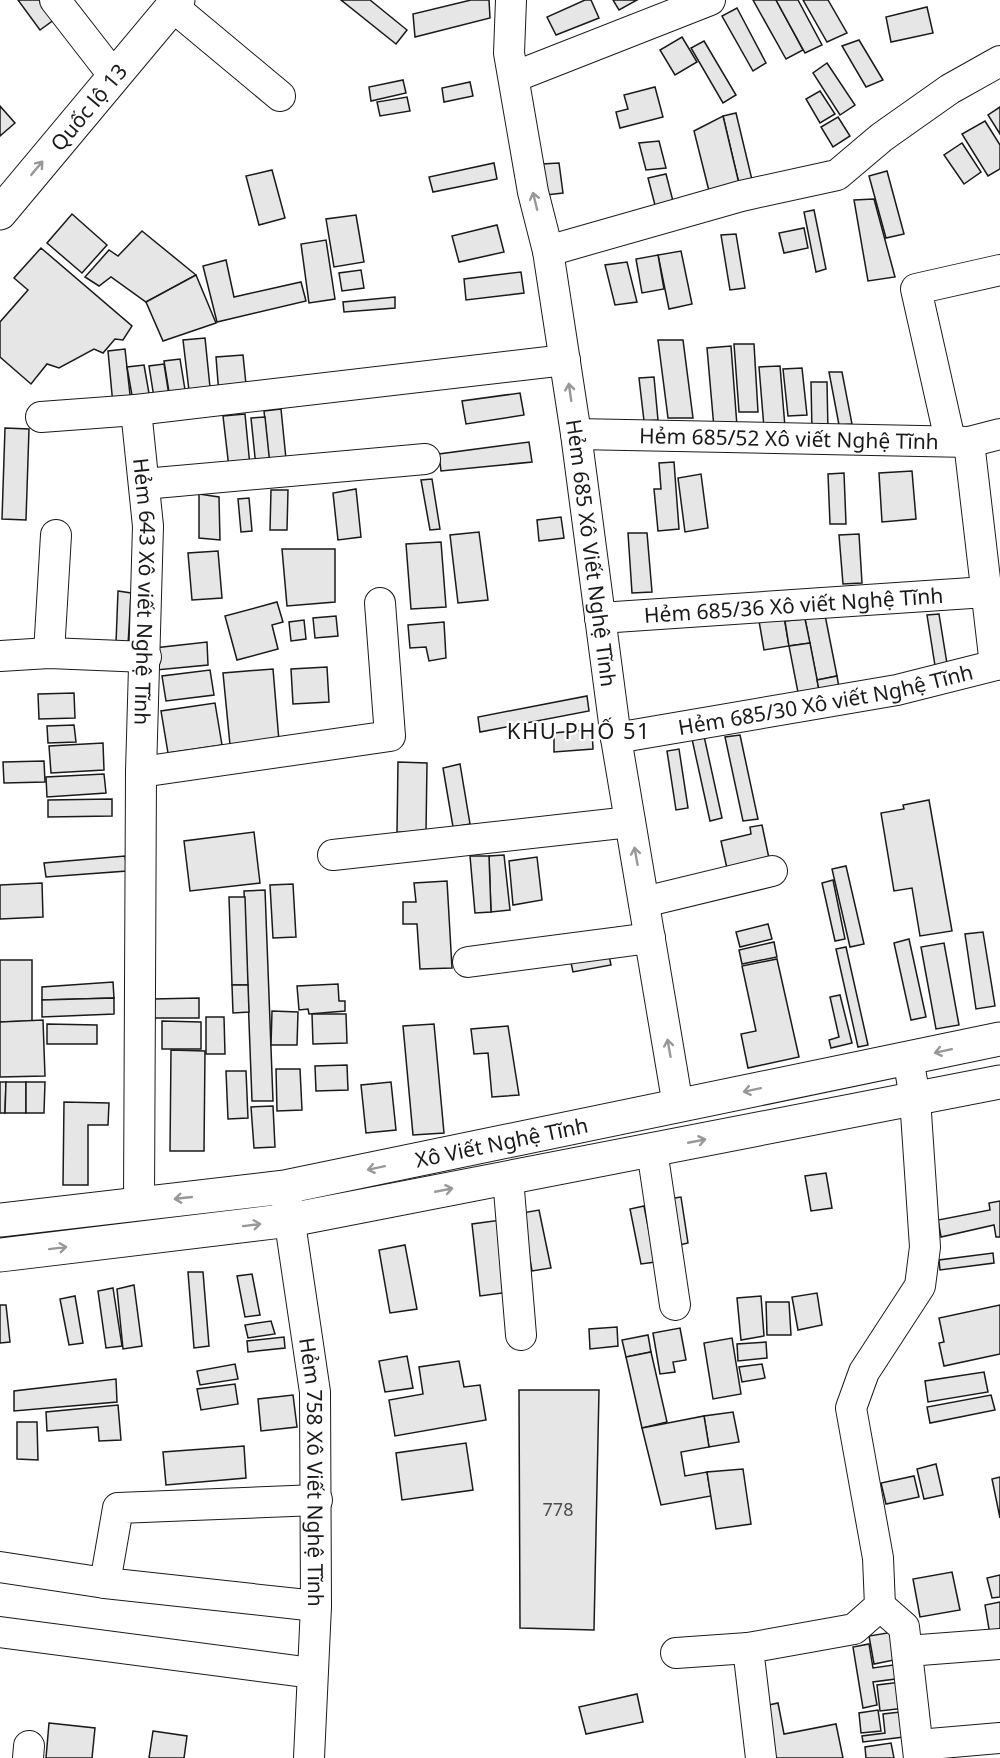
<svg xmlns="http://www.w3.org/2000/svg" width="1000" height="1758" viewBox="0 0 1000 1758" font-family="'Noto Sans',sans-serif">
<rect width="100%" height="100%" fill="#fff"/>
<g fill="#e6e6e6" stroke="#1a1a1a" stroke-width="1.5">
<path d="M18 0H40L55 19 40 30Z"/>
<path d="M341 0H370L407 30 396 44Z"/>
<path d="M471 0H489L490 18 415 37 413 14Z"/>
<path d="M585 0H591L599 18 556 35 547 17Z"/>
<path d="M613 0H637L619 10Z"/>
<path d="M753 0H776L803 50 786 59Z"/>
<path d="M776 0H798L822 45 805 53Z"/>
<path d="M803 0H828L847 33 827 42Z"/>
<path d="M927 7 933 33 891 42 886 17Z"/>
<path d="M737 8 766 63 753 71 722 16Z"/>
<path d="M682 37 697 62 675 75 660 50Z"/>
<path d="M859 40 883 80 866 87 842 46Z"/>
<path d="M704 41 736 95 723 103 691 48Z"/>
<path d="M827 63 855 105 840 115 813 73Z"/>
<path d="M403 80 406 93 371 101 369 87Z"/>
<path d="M470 82 473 96 444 102 442 88Z"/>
<path d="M655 87 663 117 620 128 616 112 628 109 624 95Z"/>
<path d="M820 91 835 114 820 123 806 99Z"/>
<path d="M407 97 410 111 380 116 377 102Z"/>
<path d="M0 106 15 123 0 136Z"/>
<path d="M1000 107V134L988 115Z"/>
<path d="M736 113 753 184 740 188 723 116Z"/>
<path d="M723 116 740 188 710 195 694 131Z"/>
<path d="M838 117 850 136 833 147 821 127Z"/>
<path d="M985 121 1000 145V169L988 176 962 134Z"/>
<path d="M659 141 666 168 646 170 639 143Z"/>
<path d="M962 143 981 172 964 184 944 155Z"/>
<path d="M494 163 497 179 433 192 429 177Z"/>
<path d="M559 163 563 193 546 195 542 164Z"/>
<path d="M272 170 285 218 259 225 246 176Z"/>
<path d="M887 171 904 234 886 238 869 176Z"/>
<path d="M666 174 674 205 656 209 648 178Z"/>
<path d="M874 199 895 277 868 281 854 200Z"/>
<path d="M814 210 826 269 816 272 804 212Z"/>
<path d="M72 214 107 245 82 273 47 243Z"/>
<path d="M356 215 364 262 334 267 326 219Z"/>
<path d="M497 225 504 252 459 262 452 236Z"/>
<path d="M804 228 808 248 784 253 779 233Z"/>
<path d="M142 231 196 275 146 302 111 277 99 286 85 277 109 250 118 256Z"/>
<path d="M736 234 745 288 730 290 721 235Z"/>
<path d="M326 240 335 299 309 303 301 244Z"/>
<path d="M41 248 132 326 123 340 115 339 103 353 94 349 59 368 47 364 31 384 0 357V322L28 290 14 278Z"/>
<path d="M681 251 692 304 669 309 658 255Z"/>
<path d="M658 255 664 289 642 293 636 259Z"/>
<path d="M226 260 234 297 301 282 306 301 217 322 203 266Z"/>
<path d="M627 262 637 302 615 305 605 265Z"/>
<path d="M361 270 364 288 342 291 339 273Z"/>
<path d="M521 272 524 293 466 300 464 279Z"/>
<path d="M196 275 216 323 163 341 146 302Z"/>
<path d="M395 297V308L344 312 343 302Z"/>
<path d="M205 338 211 397 190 399 183 340Z"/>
<path d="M658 340H683L693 418H668Z"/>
<path d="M734 344H754L758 412H739Z"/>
<path d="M731 346 737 426 714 428 707 348Z"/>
<path d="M125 349 131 404 113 405 108 351Z"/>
<path d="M243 355 247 394 219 395 216 357Z"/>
<path d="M180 359 187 402 171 404 164 361Z"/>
<path d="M164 364 170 402 155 404 149 366Z"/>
<path d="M144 365 150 399 133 401 127 367Z"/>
<path d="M780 366 785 427 764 428 759 367Z"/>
<path d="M802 368 807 415 788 416 783 369Z"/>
<path d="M829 372H842L852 424 839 425Z"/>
<path d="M654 377 658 420 644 421 639 378Z"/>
<path d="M811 382H827L828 432H812Z"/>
<path d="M520 393 524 415 466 424 462 401Z"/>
<path d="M281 409 286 459 269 460 264 411Z"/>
<path d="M245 414 250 466 229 468 223 416Z"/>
<path d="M265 417 270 465 256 467 251 418Z"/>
<path d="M5 428 29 429 26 520 2 519Z"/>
<path d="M529 442 532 462 441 471 439 454Z"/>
<path d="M674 462 679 529 658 531 654 489H661L659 463Z"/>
<path d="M912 471 916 519 882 522 879 473Z"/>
<path d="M844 473 846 524H830L828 474Z"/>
<path d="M701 474 708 528 685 532 678 478Z"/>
<path d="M432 479 440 529 430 530 421 480Z"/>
<path d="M356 489 361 537 338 540 333 493Z"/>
<path d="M271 490H288L287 530H270Z"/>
<path d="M199 494 219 497 220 540 199 538Z"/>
<path d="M249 498 252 531 241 532 238 499Z"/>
<path d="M561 517 564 538 539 541 537 520Z"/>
<path d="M479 532 488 600 458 603 450 535Z"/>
<path d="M628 533H647L652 592 632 593Z"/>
<path d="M859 534 862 583 843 584 839 535Z"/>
<path d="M441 542 446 607 411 609 406 544Z"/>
<path d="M282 549H335V602L287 606Z"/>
<path d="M218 551 222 598 192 600 188 553Z"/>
<path d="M118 591 131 593 128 645 116 643Z"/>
<path d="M277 602 283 622 272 625 278 649 237 660 225 616Z"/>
<path d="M939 614 948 670 936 672 927 615Z"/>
<path d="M825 615 837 676 817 680 805 619Z"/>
<path d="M336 616 338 636 315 638 313 618Z"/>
<path d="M784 617 789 646 764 650 759 621Z"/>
<path d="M805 619 810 643 789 646 785 621Z"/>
<path d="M304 620 306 639 291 641 289 622Z"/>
<path d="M444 622 446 658 429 661 426 647 410 648 408 625Z"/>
<path d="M207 642 208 665 156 670 154 648Z"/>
<path d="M810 643 821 700 800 703 789 646Z"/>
<path d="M327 667 329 702 293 704 291 669Z"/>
<path d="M273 669 279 741 230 745 223 673Z"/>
<path d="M210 670 214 695 166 701 162 676Z"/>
<path d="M837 676 841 699 821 700 817 680Z"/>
<path d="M74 693 75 718 39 719 38 694Z"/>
<path d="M587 696 589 711 480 732 478 717Z"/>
<path d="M215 703 222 745 168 753 161 711Z"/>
<path d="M74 725 76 742 48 743 47 726Z"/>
<path d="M592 729 593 749 554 752V733Z"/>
<path d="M740 735 758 819 743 821 725 737Z"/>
<path d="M704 736 722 818 710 821 692 739Z"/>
<path d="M103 743 104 770 51 773 49 746Z"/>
<path d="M679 749 688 808 676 810 667 751Z"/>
<path d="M44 761 45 782 4 783 3 762Z"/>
<path d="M398 762 427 763 426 833 397 832Z"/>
<path d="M460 764 470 824 453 827 443 768Z"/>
<path d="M104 774 106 793 47 797 46 777Z"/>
<path d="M112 799V816L48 817V800Z"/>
<path d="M929 800 952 931 920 936 912 888 894 891 881 813 904 809 903 805Z"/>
<path d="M762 825 770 863 728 873 721 841 751 834 750 827Z"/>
<path d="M254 832 260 883 190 891 184 841Z"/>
<path d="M504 855 510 910 491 912 489 856Z"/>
<path d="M125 856 127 871 46 877 44 863Z"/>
<path d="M470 856H489L491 912 475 913Z"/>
<path d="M537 857 542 900 513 905 509 861Z"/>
<path d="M846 866 864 944 850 947 832 869Z"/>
<path d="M833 880 845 939 835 941 822 883Z"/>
<path d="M447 881 452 968 420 969 417 924H403V902H416L414 883Z"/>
<path d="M42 883 43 917 0 919V885Z"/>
<path d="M293 884 296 937 273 938 270 885Z"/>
<path d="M265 890 273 1101H252L244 891Z"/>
<path d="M229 897H245L248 985H232Z"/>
<path d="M768 924 772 939 740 947 736 932Z"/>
<path d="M983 932 995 1006 976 1009 965 934Z"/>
<path d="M909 939 926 1017 911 1020 894 943Z"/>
<path d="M774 942 777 957 742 964 739 950Z"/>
<path d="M944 943 959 1025 936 1029 921 947Z"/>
<path d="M846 947 868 1045 858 1047 836 949Z"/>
<path d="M608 951 611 965 573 972 570 958Z"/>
<path d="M777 959 799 1057 748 1068 741 1034 756 1031 742 966Z"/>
<path d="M0 960H32V1021L0 1022Z"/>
<path d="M113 982 114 998 42 1000V987Z"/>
<path d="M338 984 339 1001H345V1011L309 1014 308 1009 299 1010 297 986Z"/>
<path d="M232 985H248L249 1012 233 1013Z"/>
<path d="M840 995 852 1043 831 1048 829 1040 839 1037 830 997Z"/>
<path d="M114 998V1014L42 1017V1000Z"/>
<path d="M199 998V1018H153V999Z"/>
<path d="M272 1011 298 1012 297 1045H271Z"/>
<path d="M312 1014H346L347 1043 313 1044Z"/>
<path d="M206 1017H224L225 1054H206Z"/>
<path d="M43 1020 45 1076 0 1077V1022Z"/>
<path d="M162 1021 201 1022V1049H162Z"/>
<path d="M47 1024 97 1025V1044H47Z"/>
<path d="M434 1024 444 1133 413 1135 403 1026Z"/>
<path d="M508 1026 519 1095 492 1097 488 1053 474 1054 471 1029Z"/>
<path d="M171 1050 205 1051 204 1151H170Z"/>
<path d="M347 1065 348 1090 316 1091 315 1066Z"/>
<path d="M276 1069H300L302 1110 277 1111Z"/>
<path d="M226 1071H246L248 1118 228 1119Z"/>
<path d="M0 1082H6L5 1113H0Z"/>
<path d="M6 1082H26V1113H5Z"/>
<path d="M26 1082H45L44 1113H26Z"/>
<path d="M391 1082 396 1130 366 1133 361 1085Z"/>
<path d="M64 1102 109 1103 108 1125H88V1185H63Z"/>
<path d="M273 1106 275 1147 254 1148 251 1107Z"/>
<path d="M826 1173 832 1208 811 1211 805 1176Z"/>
<path d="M681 1197 688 1243 675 1246 668 1199Z"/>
<path d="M1000 1201V1237H996L994 1225 941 1237 938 1220 990 1210 989 1203Z"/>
<path d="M644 1206 655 1262 641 1264 630 1209Z"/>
<path d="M539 1210 551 1268 532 1271 522 1213Z"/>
<path d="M501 1220 510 1292 480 1296 472 1224Z"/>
<path d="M405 1245 417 1309 390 1313 379 1250Z"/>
<path d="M993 1253 994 1263 940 1270 939 1260Z"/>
<path d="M188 1272H203L209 1346 194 1348Z"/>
<path d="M252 1274 260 1315 245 1317 237 1276Z"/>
<path d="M134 1285 142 1346 123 1349 117 1289Z"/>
<path d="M113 1288 122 1346 106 1348 98 1291Z"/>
<path d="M817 1293 822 1325 798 1330 792 1297Z"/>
<path d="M75 1296 83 1343 69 1345 60 1299Z"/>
<path d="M761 1296 764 1336 741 1340 737 1298Z"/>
<path d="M766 1302H789L791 1335H767Z"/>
<path d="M0 1305H6L10 1342 0 1343Z"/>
<path d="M1000 1305V1354L944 1366 939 1343 944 1342 939 1318Z"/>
<path d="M271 1321 275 1334 248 1338 245 1325Z"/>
<path d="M617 1327 618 1346 590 1349 589 1329Z"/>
<path d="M680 1328 686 1360 673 1362 675 1372 660 1374 653 1333Z"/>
<path d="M648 1335 651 1352 626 1357 622 1340Z"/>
<path d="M284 1337 285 1348 248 1352 247 1341Z"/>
<path d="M732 1338 741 1394 713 1399 704 1343Z"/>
<path d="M766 1342 767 1358 738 1361 737 1344Z"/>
<path d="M651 1352 667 1422 642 1428 626 1357Z"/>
<path d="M407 1356 413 1388 385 1392 379 1361Z"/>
<path d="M459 1361 464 1387 480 1385 486 1420 395 1436 389 1400 423 1394 419 1367Z"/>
<path d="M235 1364 238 1379 200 1385 197 1371Z"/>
<path d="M762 1364 765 1378 742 1382 739 1367Z"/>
<path d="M984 1372 988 1392 928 1402 925 1381Z"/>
<path d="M116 1379 117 1402 14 1411V1391Z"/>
<path d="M235 1384 238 1404 201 1410 197 1389Z"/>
<path d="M519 1390H599L594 1630 520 1628Z"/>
<path d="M293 1395 297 1427 261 1431 258 1399Z"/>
<path d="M991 1395 995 1410 930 1423 927 1407Z"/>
<path d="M118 1405 121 1440 99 1441 98 1427 47 1431 46 1412Z"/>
<path d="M733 1412 739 1442 709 1447 704 1416Z"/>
<path d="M704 1416 709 1447 681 1452 685 1476 707 1472 711 1496 661 1505 642 1428Z"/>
<path d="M17 1422H37L38 1460 17 1459Z"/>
<path d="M466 1443 473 1490 402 1500 396 1453Z"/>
<path d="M244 1446 246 1478 166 1485 163 1452Z"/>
<path d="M936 1464 943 1495 924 1499 917 1469Z"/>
<path d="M743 1469 751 1524 716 1529 707 1472Z"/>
<path d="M914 1476 919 1497 886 1504 881 1483Z"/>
<path d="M1000 1477V1518L992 1479Z"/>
<path d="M952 1572 960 1610 920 1617 913 1579Z"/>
<path d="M1000 1575V1597L992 1598 987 1578Z"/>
<path d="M1000 1602V1633L990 1635 985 1605Z"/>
<path d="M893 1632 899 1659 874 1664 869 1636Z"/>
<path d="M869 1644 873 1668 900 1664 903 1678 873 1682 877 1705 863 1708 853 1647Z"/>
<path d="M901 1682 905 1708 880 1711 877 1685Z"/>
<path d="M637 1694 643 1722 586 1734 579 1707Z"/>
<path d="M778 1703 784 1734 836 1724 843 1758H770L760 1707Z"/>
<path d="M878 1710 881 1731 861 1733 859 1713Z"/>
<path d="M909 1711 912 1736 863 1742 862 1736 885 1733 883 1714Z"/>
<path d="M49 1723 95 1728 92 1758H46Z"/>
<path d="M153 1731 187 1736 184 1758H149Z"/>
<path d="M891 1743 894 1758H866L865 1747Z"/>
</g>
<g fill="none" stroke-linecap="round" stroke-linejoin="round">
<g stroke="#1a1a1a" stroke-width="32">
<g id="minor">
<path d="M55 0 114 76"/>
<path id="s1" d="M511 0 509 53 533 192 548 251 576 434 616 738 678 1106"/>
<path d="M172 6 280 96"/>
<path d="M514 77 710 0"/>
<path d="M548 251 741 196 837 175 882 137 950 89 1000 61"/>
<path id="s2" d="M136 410 148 526 141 772 139 1203"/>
<path d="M41 417 136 410 565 360"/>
<path id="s3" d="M576 434 969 442 1000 434"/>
<path d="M950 440 916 289 1000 270"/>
<path d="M969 442 995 665"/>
<path d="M144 484 425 459"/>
<path id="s4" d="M600 618 986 592"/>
<path d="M49 653 56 535"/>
<path d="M0 656 49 653 146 657"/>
<path id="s5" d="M616 738 897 690 1000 664"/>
<path d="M141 772 390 736 380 603"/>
<path d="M333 855 630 822"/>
<path d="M644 902 772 871"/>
<path d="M468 962 650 938"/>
<path d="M652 1150 675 1305"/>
<path d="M508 1178 521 1335"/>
<path id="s6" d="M286 1196 315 1392 316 1606 309 1758"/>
<path d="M0 1567 105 1583 118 1508 317 1500"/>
<path d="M105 1583 316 1606"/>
<path d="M880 1606 904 1627 919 1758"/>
<path d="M0 1632 312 1673"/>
<path d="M907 1651 1000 1644"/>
<path d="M676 1653 748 1648"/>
<path d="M918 1745 1000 1738"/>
<path d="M28 1758 29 1746"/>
<path d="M761 1758 748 1648 854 1629 880 1606 878 1558 851 1408 864 1372 920 1286 925 1247 915 1098 908 1058"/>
</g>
</g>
<g stroke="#1a1a1a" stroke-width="35">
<g id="major">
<path id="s7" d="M0 213 178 0"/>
<path id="s8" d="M0 1220 285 1187 1000 1039"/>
<path d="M0 1255 290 1220 1000 1082"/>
</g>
</g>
<use href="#minor" stroke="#fff" stroke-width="30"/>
<use href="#major" stroke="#fff" stroke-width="33"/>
</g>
<defs><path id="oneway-shaft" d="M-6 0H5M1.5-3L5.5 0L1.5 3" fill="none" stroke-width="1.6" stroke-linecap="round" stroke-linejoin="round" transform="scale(1.5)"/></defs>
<g stroke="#989898">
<use href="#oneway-shaft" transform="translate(37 168) rotate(-50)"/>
<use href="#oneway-shaft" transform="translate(535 201) rotate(-104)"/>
<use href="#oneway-shaft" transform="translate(570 392) rotate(-98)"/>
<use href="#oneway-shaft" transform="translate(636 856) rotate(-100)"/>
<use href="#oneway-shaft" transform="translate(669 1048) rotate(-100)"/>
<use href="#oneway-shaft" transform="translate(943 1051) rotate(168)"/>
<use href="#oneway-shaft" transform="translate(752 1090) rotate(168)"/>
<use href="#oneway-shaft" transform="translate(697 1141) rotate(-11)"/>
<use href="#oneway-shaft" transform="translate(376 1168) rotate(168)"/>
<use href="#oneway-shaft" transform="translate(444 1190) rotate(-11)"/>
<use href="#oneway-shaft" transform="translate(183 1198) rotate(174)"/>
<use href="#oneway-shaft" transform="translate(252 1225) rotate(-7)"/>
<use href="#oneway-shaft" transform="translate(58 1248) rotate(-7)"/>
</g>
<g text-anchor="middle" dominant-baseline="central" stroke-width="4.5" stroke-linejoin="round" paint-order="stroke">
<g font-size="18" fill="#4d4d4d">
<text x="558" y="1509">778</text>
</g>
<g font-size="21" fill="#1a1a1a" stroke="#fff">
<text stroke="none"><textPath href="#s7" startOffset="138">Quốc lộ 13</textPath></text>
<text stroke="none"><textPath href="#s3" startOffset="213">Hẻm 685/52 Xô viết Nghệ Tĩnh</textPath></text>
<text stroke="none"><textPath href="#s1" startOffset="560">Hẻm 685 Xô Viết Nghệ Tĩnh</textPath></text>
<text stroke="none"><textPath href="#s2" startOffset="182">Hẻm 643 Xô viết Nghệ Tĩnh</textPath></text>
<text stroke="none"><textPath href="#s4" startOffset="194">Hẻm 685/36 Xô viết Nghệ Tĩnh</textPath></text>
<text stroke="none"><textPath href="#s5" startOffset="213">Hẻm 685/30 Xô viết Nghệ Tĩnh</textPath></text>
<text stroke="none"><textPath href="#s8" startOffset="508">Xô Viết Nghệ Tĩnh</textPath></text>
<text stroke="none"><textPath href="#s6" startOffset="278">Hẻm 758 Xô Viết Nghệ Tĩnh</textPath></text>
</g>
<g font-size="22" letter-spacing="1.5" fill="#1a1a1a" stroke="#fff">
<text x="579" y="730">KHU PHỐ 51</text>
</g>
</g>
</svg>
